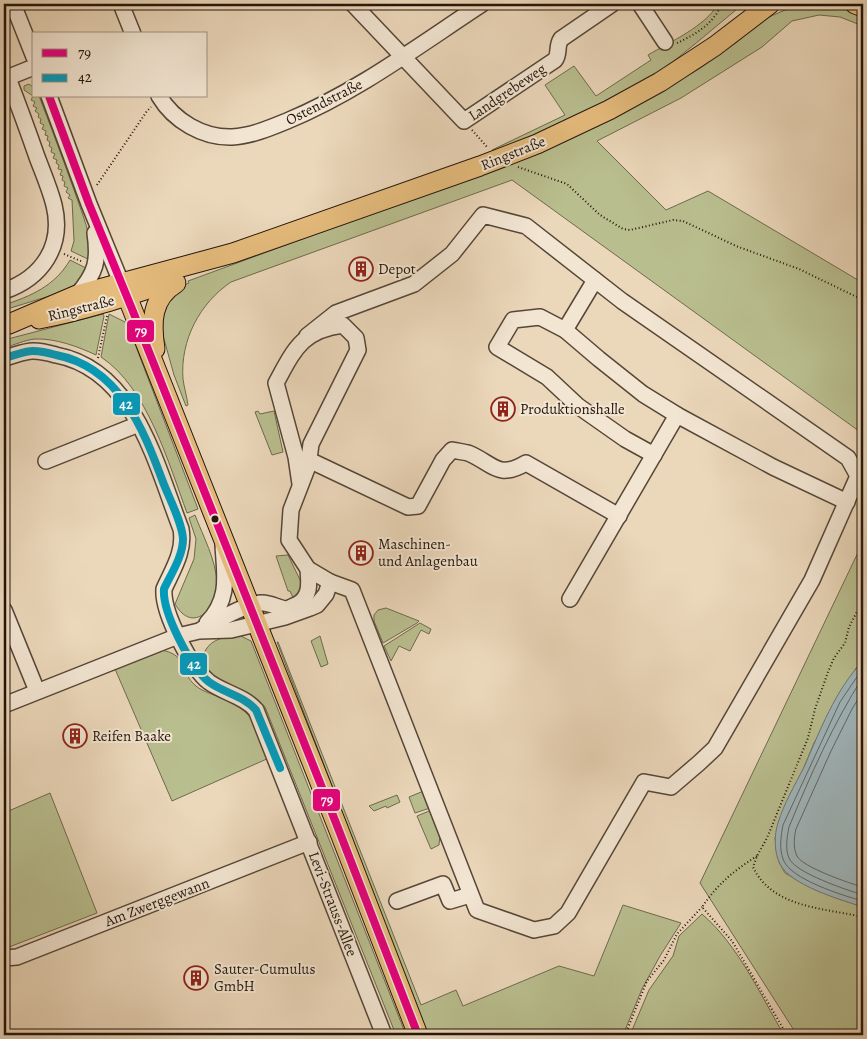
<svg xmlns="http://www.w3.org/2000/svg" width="867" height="1039" viewBox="0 0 867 1039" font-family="Alegreya,serif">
<rect width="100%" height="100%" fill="#ebd7ba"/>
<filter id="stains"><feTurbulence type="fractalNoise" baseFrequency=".004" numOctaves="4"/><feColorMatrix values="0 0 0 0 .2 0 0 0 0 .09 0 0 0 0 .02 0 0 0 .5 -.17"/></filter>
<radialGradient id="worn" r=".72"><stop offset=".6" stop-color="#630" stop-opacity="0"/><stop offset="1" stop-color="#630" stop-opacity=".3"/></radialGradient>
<g fill="#b9be8f" stroke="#6e6a4d">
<path d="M718 4H743L695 44 660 72 604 104 536 135 494 152 492 150 565 115 545 85 574 66 596 96 651 60 648 55C670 42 706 26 718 4Z"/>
<path d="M816 5 842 8 863 16V26L840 17 819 15 792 21 762 47 681 98 597 141 666 210 708 191 863 283V434L512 180 231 282C200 303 180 340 183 379 184 387 187 397 188 405L186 406 174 375 162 332V308L184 285 189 283 188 281 496 168 648 98 699 69 737 42 762 20 785 10Z"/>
<path d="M29 84 34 88V96H39C51 127 63 159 74 190 82 213 92 236 92 261L71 251 74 241 72 200 68 198 70 195 66 192 68 188 64 186 65 182 62 180 63 176 60 175 62 170 58 169 59 165 56 163 57 160 53 158 55 154 51 152 52 148 49 146 50 142 47 140 48 136 45 135 46 131 42 129 44 125 40 123 41 119 38 117 39 114 35 111 37 108 33 106 35 102 31 100 33 96 24 90V86Z"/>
<path d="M70 260 88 269 83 278 69 290 4 310V305C31 296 55 286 70 260Z"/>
<path d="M103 314 104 316 96 355C79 347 55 338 35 339 25 340 14 345 4 348V340Z"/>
<path d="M109 314 125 322 130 331 198 509 187 513C169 464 147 387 101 357Z"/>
<path d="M258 411 260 414 274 411 283 452 272 455 255 412Z"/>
<path d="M195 515C203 536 216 560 217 583 218 608 193 635 175 604L194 559 196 539 189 518Z"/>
<path d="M863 542V661L856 668 814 743 775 838 779 862 785 873 816 890 863 907V1035H797L700 883Z"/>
<path d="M288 555 303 586 295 602 290 591H288L276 556Z"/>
<path d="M386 608 419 621 417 623 383 643 374 621V615L378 610Z"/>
<path d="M420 623 431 629 429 634 421 630 410 651 399 646 391 661 384 646Z"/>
<path d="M239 635 251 641 406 1035H396L265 707C261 702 256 698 250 695 235 687 192 675 205 651 212 638 226 637 239 635Z"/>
<path d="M320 636 328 664 321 667 311 641Z"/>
<path d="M277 642H278L421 1005 456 990 463 1006 559 966 594 976 623 905 681 923 660 956 642 989 623 1035H427Z"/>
<path d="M161 650C189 655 179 672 196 686 203 692 216 695 224 699 255 712 257 729 269 758L172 801 115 669Z"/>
<path d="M426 790 433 807 415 813 409 797Z"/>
<path d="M50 793 97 913 4 949V813Z"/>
<path d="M397 795 400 802 387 808 386 806 374 811 369 806Z"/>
<path d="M434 809 440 834 439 845 431 849 417 816Z"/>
<path d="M702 914C738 945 760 994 784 1035H630L649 990 673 956 679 936Z"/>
</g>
<path fill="#9fb6bc" stroke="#6e7675" d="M863 661V907C841 900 790 885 780 864 774 853 774 834 778 823 784 803 795 785 804 767 820 731 835 690 863 661Z"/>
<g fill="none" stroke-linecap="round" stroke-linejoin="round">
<g stroke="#626664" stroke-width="1">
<path d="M863 668 840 702 783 825C781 836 779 848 783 859 789 879 844 896 863 901"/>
<path d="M863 677C833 724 810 776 789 827 787 837 785 849 789 858 795 873 847 890 863 895"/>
<path d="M863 691 852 709 831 751 796 829C794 837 793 848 797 856 802 867 851 884 863 887"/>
</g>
<g stroke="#564637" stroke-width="18">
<g id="minor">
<path d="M13 4 34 57"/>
<path d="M121 4 133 34"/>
<path d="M353 4 464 121 555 60C560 54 556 46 561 39L612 4"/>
<path d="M640 4 665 42"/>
<path d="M4 79 34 67"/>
<path d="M49 96 89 204 125 292"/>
<path d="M159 96C174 121 203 138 232 137 251 136 270 128 287 121 357 92 418 46 482 4"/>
<path d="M4 291C42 278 64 246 54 205 50 189 43 173 37 157 28 131 18 104 8 78"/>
<path d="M77 295C96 273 99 261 95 233"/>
<path d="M565 330 595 280"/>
<path d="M4 358C13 356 24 351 33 351 41 351 49 353 56 355 135 370 156 465 181 529 185 551 173 569 164 589 162 612 191 668 209 682 224 693 244 696 256 710L384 1035"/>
<path d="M654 455 625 439 578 406 547 377 497 347 513 320 540 317 565 330 599 359 643 394 677 415"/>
<path d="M309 460 408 507 418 506 443 460 452 450C457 451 463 452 468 453 493 463 497 480 526 463L619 516"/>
<path d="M46 461 139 424"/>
<path d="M300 484 296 457 276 383C294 350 302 330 343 325L356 338 358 350 311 444 308 466 291 510 289 540 308 569 330 582"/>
<path d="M570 599 677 415 773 467 847 502"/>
<path d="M4 610 37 691"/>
<path d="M207 623C230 599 225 576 223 546"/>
<path d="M201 630C218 620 241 606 261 603 270 602 279 609 287 609 290 608 295 605 298 604 311 596 309 583 308 569"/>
<path d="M4 705 178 636 199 631 231 630 285 617 310 608 317 605 326 594 330 582 352 590 477 910 534 930 554 926 568 913 644 782 671 787 699 763 715 748 812 580 858 476 848 458 622 301 526 226 483 215 452 254 414 284 336 313 307 336"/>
<path d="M397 901 443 884 450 901 470 895"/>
<path d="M4 958 17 957 309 842"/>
</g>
</g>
<g stroke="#24150b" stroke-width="21">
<g id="major">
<path d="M855 4 863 7"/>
<path d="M127 296 338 828 418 1035"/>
<path d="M39 319C82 311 124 297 166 283"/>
<path d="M9 324 77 295 233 253 480 166 537 144 609 110 660 82 715 46 770 4"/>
<path d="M155 349C151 323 151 298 176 283"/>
</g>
</g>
<g stroke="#24150b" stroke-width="2" stroke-dasharray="1 2.5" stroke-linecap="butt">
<path d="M677 43C690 37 705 29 714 17 718 13 719 7 724 4"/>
<path d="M472 130 487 147"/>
<path d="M518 167 567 184 600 215 623 229 630 230 673 220 683 221 736 246 799 269 863 300"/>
<path d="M97 185 147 111 151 107"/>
<path d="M64 254 83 262"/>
<path d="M98 358 107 316"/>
<path d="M863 600 849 627 845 643 834 658 828 672 815 709 808 738 767 838 757 856 753 867C772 908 824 908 863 917"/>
<path d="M757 856C732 872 719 883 702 907L732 941 787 1035"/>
<path d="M625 1035 647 981 664 960 677 934 702 907"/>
</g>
<use href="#minor" stroke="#f2e5d2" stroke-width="15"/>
<use href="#major" stroke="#e6bc7d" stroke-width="19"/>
<g stroke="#f2e5d2" stroke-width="11">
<path id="bus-1" d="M49 96 89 204 132 309 338 828 418 1035"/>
</g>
<g stroke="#f2e5d2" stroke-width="11">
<path id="bus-2" d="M4 358C13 356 24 351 33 351 41 351 49 353 56 355 119 367 143 428 163 482 169 498 182 522 183 539 183 556 171 574 164 589 162 612 191 668 209 682 224 693 244 696 256 710L280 768"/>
</g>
<use href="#bus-1" stroke="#e5007d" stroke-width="8"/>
<use href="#bus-2" stroke="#049aba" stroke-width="8"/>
</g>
<defs>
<g id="building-ring" transform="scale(1.25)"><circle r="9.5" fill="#f2e5d2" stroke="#8f2418" stroke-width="1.5"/><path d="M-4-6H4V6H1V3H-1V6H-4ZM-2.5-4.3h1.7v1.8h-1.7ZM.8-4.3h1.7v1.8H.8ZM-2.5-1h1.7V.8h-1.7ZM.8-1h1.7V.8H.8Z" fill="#8f2418"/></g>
</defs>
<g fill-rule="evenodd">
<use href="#building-ring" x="361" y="269"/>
<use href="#building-ring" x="503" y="409"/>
<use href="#building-ring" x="361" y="553"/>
<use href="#building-ring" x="75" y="736"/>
<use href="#building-ring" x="196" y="978"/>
</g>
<circle fill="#24150b" stroke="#f2e5d2" stroke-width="2" cx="215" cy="519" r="4.5"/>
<g text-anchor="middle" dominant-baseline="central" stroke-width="4" stroke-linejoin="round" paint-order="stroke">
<g font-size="15" fill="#24150b" stroke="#f2e5d2">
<text transform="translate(507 92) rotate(-34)">Landgrebeweg</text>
<text transform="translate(324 102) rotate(-27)">Ostendstraße</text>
<text transform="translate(513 153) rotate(-22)">Ringstraße</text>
<text transform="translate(81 308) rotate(-14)">Ringstraße</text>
<text transform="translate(157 902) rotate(-21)">Am Zwerggewann</text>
<text transform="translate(333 904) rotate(69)">Levi-Strauss-Allee</text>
</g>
<g font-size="15" fill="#24150b" stroke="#f2e5d2" text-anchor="start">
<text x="378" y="269">Depot</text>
<text x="520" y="409">Produktionshalle</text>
<text x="378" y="544">Maschinen-<tspan x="378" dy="17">und Anlagenbau</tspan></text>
<text x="92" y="736">Reifen Baake</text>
<text x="214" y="969">Sauter-Cumulus<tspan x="214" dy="17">GmbH</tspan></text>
</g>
</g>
<g stroke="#f2e5d2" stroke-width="2">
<rect x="126" y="319" width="29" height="24" rx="5" fill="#e5007d"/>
<rect x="112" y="392" width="29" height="24" rx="5" fill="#049aba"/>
<rect x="179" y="652" width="29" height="24" rx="5" fill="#049aba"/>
<rect x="312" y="788" width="29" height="24" rx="5" fill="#e5007d"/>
</g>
<g font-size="14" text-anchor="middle" font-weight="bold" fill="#fff">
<text x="141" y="336">79</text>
<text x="126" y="409">42</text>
<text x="194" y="669">42</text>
<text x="327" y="805">79</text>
</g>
<rect width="867" height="1039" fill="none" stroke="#ebd7ba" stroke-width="20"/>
<rect x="5" y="5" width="857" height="1029" fill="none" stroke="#24150b" stroke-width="2.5"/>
<rect x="10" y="10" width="847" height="1019" fill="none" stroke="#24150b"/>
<rect x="32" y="32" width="175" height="65" fill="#f2e5d2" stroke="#a09282"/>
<rect x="42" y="49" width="25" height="8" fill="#e5007d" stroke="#a09282"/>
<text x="78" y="58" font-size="15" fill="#24150b">79</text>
<rect x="42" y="74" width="25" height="8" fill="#049aba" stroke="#a09282"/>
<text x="78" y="82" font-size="15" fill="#24150b">42</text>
<rect width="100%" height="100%" filter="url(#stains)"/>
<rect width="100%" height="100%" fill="url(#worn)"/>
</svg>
